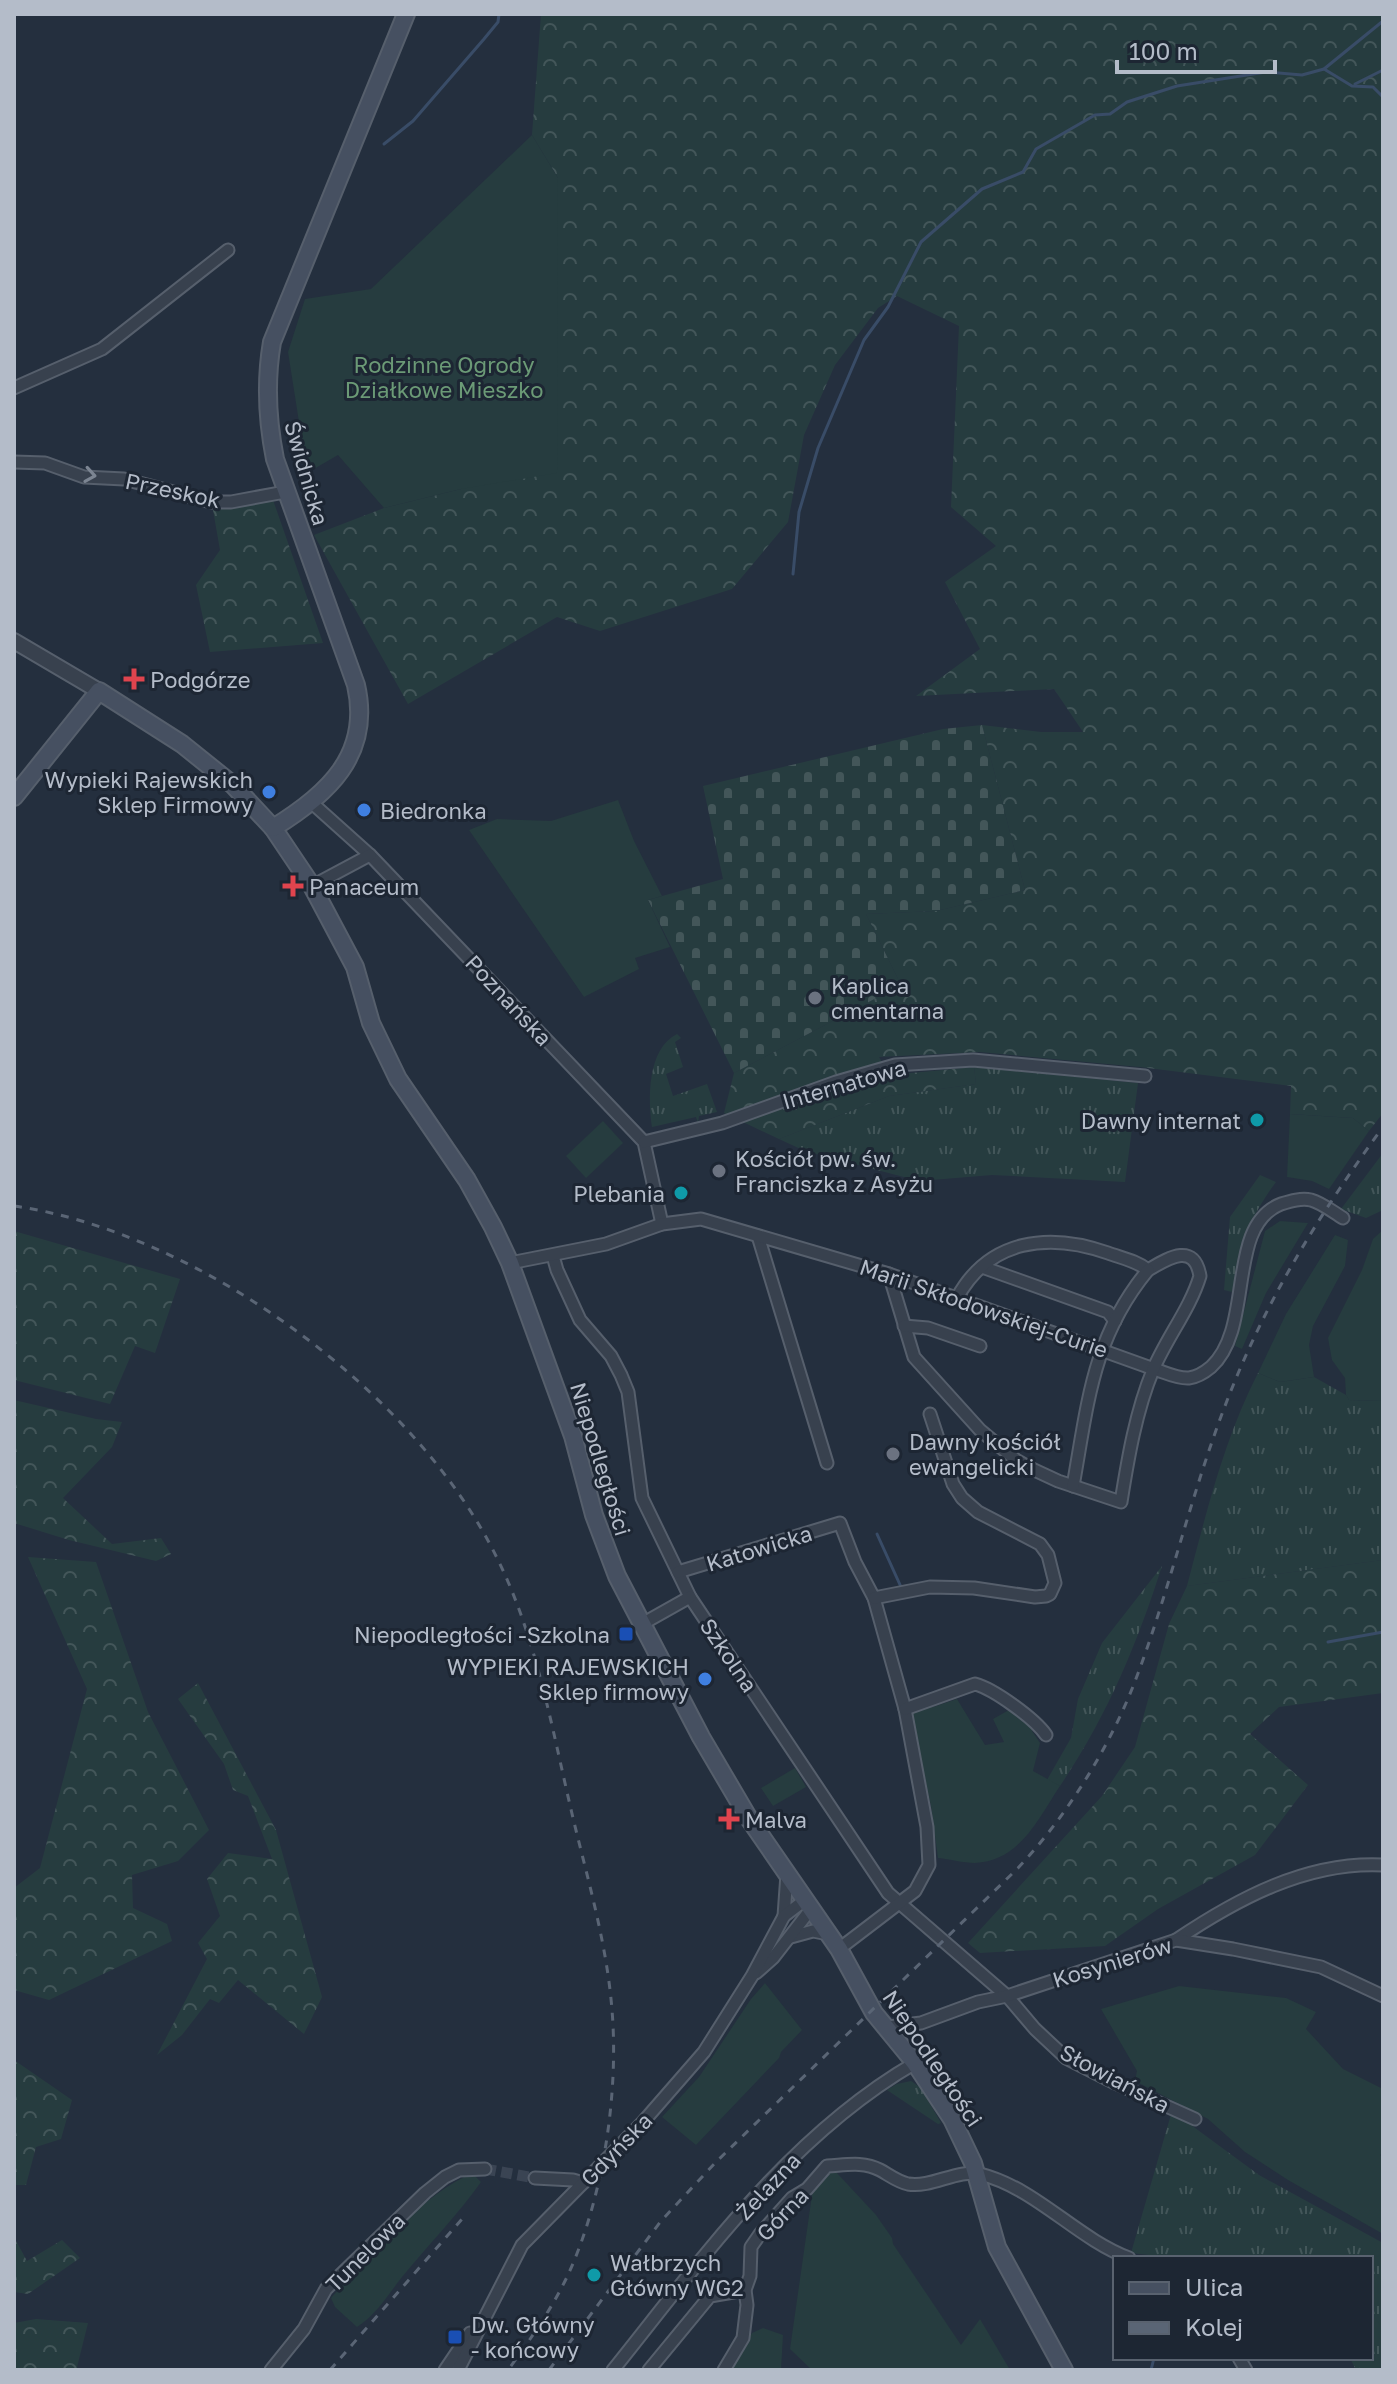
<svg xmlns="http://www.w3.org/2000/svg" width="1397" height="2384" viewBox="0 0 1397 2384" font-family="'Golos Text',sans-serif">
<defs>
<pattern id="grass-tufts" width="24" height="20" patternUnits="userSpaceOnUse" patternTransform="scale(2)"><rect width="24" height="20" fill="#263c3f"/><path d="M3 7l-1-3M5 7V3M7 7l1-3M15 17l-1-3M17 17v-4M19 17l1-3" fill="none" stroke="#435659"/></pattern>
<pattern id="forest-crowns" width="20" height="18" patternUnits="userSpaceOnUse" patternTransform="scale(2)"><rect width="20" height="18" fill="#263c3f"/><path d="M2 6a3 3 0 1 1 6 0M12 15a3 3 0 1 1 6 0" fill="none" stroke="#435659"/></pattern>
<pattern id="cemetery-stones" width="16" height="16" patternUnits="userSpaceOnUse" patternTransform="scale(2)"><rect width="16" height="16" fill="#263c3f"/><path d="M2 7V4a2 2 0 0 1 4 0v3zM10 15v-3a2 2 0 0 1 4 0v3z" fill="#435659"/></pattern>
</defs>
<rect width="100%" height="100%" fill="#242f3e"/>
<g fill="url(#grass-tufts)">
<path d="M677 1034 681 1038 675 1042 683 1067 666 1074 673 1096 707 1084 717 1112 699 1116 698 1123 696 1117 652 1127C648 1099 647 1049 677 1034Z"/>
<path d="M974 1067 1138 1083 1125 1182 992 1175 919 1181 805 1151 779 1139 889 1096 976 1084Z"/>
<path d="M1383 1153V1210L1366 1218 1341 1209Z"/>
<path d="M1260 1175 1276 1182C1247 1221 1242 1245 1232 1292L1224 1290 1230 1217Z"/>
<path d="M1258 1373 1280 1382 1314 1377 1346 1395 1349 1400 1383 1401V1560L1187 1586C1206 1514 1224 1439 1258 1373Z"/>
<path d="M1162 1566C1136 1647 1107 1716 1060 1786L1047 1780 1071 1738 1078 1699 1102 1643Z"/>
<path d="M911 2081 921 2088 941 2123 938 2124 887 2090 897 2084Z"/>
<path d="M1172 2111 1259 2175 1383 2243V2370H1356L1350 2358H1371V2258H1175L1131 2253Z"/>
</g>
<g fill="url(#forest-crowns)">
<path d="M541 14H1383V1113L1369 1131 1353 1118 1290 1114 1291 1086 1140 1067 980 1052 879 1057 890 1075 974 1067 976 1084 889 1096 779 1139 724 1113 734 1073 901 985 866 914 936 911 1025 890 982 725 1041 732H1083L1054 689 916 696 980 649 945 582 996 546 951 507 959 326 897 296 878 308 835 365 804 435 788 522 732 589 600 631 557 617 408 704 314 535 384 508 461 489 558 178 532 135Z"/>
<path d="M273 500 323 643 210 652 196 585 220 550 213 510Z"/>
<path d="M14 1231 180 1279 155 1353 135 1346 110 1404 14 1380Z"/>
<path d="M14 1400 96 1419 122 1422 112 1447 63 1498 112 1544 161 1538 171 1554 156 1561 69 1540 14 1523Z"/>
<path d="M28 1557 96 1562 148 1712 209 1830 178 1861 132 1875 133 1908 167 1924 172 1941 49 2000 14 1990V1888L40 1868 87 1689Z"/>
<path d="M1383 1560V1693L1279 1707 1250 1734 1308 1785 1255 1855 1158 1909 1105 1946 980 1953 968 1943 1102 1796 1135 1747 1169 1624 1187 1586Z"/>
<path d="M198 1683 276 1830 322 1997 304 2034 238 1980 219 2003 210 1999 182 2035 157 2055 207 1959 198 1943 220 1916 207 1879 228 1853 272 1859 248 1796 233 1790 224 1764 178 1699Z"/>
<path d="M14 2060 72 2100 61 2139 36 2147 26 2185H14Z"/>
<path d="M14 2237 27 2261 62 2240 80 2258 28 2294 14 2292Z"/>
<path d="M36 2319 88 2323 77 2367 78 2370H14V2323Z"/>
</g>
<path fill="url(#cemetery-stones)" d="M982 725 1025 890 936 911 866 914 901 985 734 1073 648 900 723 879 703 786 943 729Z"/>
<g fill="#263c3f">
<path d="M532 135 558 178 557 473 461 489 384 508 338 455 307 473 288 352 305 299 371 289Z"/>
<path d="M618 800 634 841 662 896 648 900 670 947 635 958 639 969 584 997 469 830 497 819 551 821Z"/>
<path d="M1290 1114 1353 1118 1369 1131 1329 1189 1312 1181 1287 1177Z"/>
<path d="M603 1121 623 1143 586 1178 566 1156Z"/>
<path d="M1280 1221 1308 1223 1266 1293 1242 1349 1235 1346 1265 1231Z"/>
<path d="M1383 1230V1401L1349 1400 1346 1395 1345 1378 1332 1360 1328 1338 1362 1270 1373 1239Z"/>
<path d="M1335 1235 1348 1240 1345 1266 1313 1326 1309 1345 1314 1377 1280 1382 1258 1373 1286 1314Z"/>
<path d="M957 1699 985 1745 1004 1742 993 1719 1009 1710 1033 1726 1032 1731 1040 1743 1033 1771 1060 1786C1038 1819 1020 1861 975 1863 963 1863 950 1859 938 1858L931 1806 911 1714 931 1703 933 1707Z"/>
<path d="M795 1768 806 1787 773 1806 761 1788Z"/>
<path d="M765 1983 802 2030 781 2052 779 2058 696 2145 662 2117 699 2077 751 1999Z"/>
<path d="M1179 1986 1286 1998 1316 2012 1306 2029 1343 2069 1383 2089V2153L1380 2155 1383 2158V2234L1288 2180 1245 2152 1208 2119 1135 2081 1137 2071 1101 2009Z"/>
<path d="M831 2172H836L876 2215 892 2238 893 2244 961 2345 980 2319 1010 2370H812L790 2349 813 2188Z"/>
<path d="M472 2173 481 2182C457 2216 428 2245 402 2277 387 2296 377 2314 357 2327L335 2307 331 2298C370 2254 419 2198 472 2173Z"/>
<path d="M763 2328 783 2335 781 2370H730L752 2333Z"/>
</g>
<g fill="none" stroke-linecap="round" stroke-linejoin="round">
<g stroke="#394c67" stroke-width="3">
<path d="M1324 69 1352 86 1373 87 1383 97"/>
<path d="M1355 84 1383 70"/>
<path d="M384 144 413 121 484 39 498 22 499 14"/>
<path d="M793 574 799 512 818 448 864 340 888 307 921 242 982 189 1023 172 1036 149 1095 115 1110 114 1127 102 1177 86 1266 72 1302 75 1324 69 1383 21"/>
<path d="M877 1534 901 1587"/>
<path d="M1328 1642 1383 1632"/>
<path d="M1151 2370 1154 2358"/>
</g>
<path stroke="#3a4453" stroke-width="11" stroke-dasharray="11 5.5" stroke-linecap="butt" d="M485 2169 535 2178"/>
<g stroke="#565f6c" stroke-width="15">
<g id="minor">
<path d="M14 388 102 349 228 250"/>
<path d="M14 462 45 463 84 477 124 479 211 502H231L285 492"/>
<path d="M312 803 370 855 644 1142 662 1224"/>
<path d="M312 886 370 855"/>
<path d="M644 1142 722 1123 836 1082 895 1065 973 1060 1145 1076"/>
<path d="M758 1236 827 1463"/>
<path d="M553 1256 557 1270 580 1320 611 1356 621 1375 628 1392 642 1498 690 1597 888 1893 1007 1996 1035 2029 1066 2058 1115 2083 1195 2119"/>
<path d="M510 1263 606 1244 662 1224 701 1219 889 1274 1154 1369C1164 1372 1178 1379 1189 1378 1197 1377 1205 1372 1211 1367 1255 1327 1225 1226 1281 1204 1291 1201 1301 1198 1311 1200 1322 1203 1333 1212 1343 1218"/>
<path d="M982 1267 1108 1312 1115 1321"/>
<path d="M889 1274 914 1357 980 1430 1016 1460 1030 1468 1058 1481 1121 1502C1128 1458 1136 1411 1153 1370 1167 1337 1190 1309 1200 1276 1194 1241 1167 1259 1148 1270 1137 1261 1122 1258 1108 1253 1049 1232 989 1239 957 1298"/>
<path d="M904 1326 928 1328 980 1346"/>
<path d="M1073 1486C1088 1403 1092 1338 1148 1270"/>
<path d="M678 1572 840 1523 855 1562 874 1598 905 1709 927 1827 929 1865 915 1891 839 1949"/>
<path d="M874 1598 930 1587 974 1588 1035 1597 1046 1596 1050 1594 1055 1583 1048 1555 1040 1544 978 1512 962 1498 953 1484 930 1414"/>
<path d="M642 1624 690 1597"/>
<path d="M905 1709 975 1684C994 1689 1035 1719 1046 1735"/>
<path d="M784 1916 787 1874"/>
<path d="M791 1937 813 1931 828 1934"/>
<path d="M1176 1940C1237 1899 1307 1861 1383 1865"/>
<path d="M756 1973 773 1958 811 1909"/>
<path d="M888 2027 921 2023 978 2002 1007 1996 1176 1940 1233 1949 1321 1967 1383 1996"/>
<path d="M535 2178 573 2180 583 2183"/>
<path d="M1239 2358 1246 2370"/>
<path d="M271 2370 304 2329 326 2289 425 2193 445 2177 459 2170 485 2169"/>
<path d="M445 2370 470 2333"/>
<path d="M458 2370 522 2245 643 2122 704 2052 752 1976 784 1916 805 1900"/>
<path d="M613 2370C702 2259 789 2136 915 2063"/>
<path d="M649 2370 710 2296 745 2290"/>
<path d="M724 2370 743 2338 747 2305 745 2290 750 2276 751 2247 760 2234 792 2198 807 2189 827 2166C846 2165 863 2161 880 2170 889 2175 898 2182 908 2184 932 2188 957 2169 980 2174 1036 2188 1076 2238 1129 2258"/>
</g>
</g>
<g stroke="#565f6c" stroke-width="18">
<path id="tertiary" d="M14 641 99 691"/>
</g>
<g stroke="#565f6c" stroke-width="20">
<g id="secondary">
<path d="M14 797 99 691 182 744 233 785 273 828 312 886 355 967 371 1023 398 1079 467 1180 493 1227 510 1263 573 1436 594 1515 617 1576 701 1737 748 1817 839 1949 874 2013 915 2063 952 2119 973 2163 997 2247 1064 2370"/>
<path d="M273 828C327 795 372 755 356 685L275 459C267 419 265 383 272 342L406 14"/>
</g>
</g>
<use href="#minor" stroke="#38414e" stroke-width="11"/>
<use href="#tertiary" stroke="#38414e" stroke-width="14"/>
<use href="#secondary" stroke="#465061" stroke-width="16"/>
<g stroke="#5a6575" stroke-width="3" stroke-dasharray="8 8" stroke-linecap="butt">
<path d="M14 1206C198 1232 417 1392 498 1560 538 1641 553 1735 574 1822 589 1884 607 1946 612 2010 619 2094 603 2200 567 2277 551 2310 530 2340 508 2370"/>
<path d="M330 2370 462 2219"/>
<path d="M549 2370 661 2221 715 2163 1018 1868C1066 1817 1108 1750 1134 1684 1169 1593 1190 1497 1225 1406 1264 1303 1318 1216 1383 1127"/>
</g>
</g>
<defs><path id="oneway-chevron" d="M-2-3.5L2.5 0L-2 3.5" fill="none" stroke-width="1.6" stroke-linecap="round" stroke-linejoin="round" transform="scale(2)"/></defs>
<use stroke="#7c8592" href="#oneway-chevron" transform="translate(90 475) rotate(9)"/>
<g fill="#e0444e" stroke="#1d2633" stroke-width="3">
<path d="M130 667h8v8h8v8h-8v8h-8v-8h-8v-8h8z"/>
<path d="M289 874h8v8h8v8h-8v8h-8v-8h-8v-8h8z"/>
<path d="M725 1807h8v8h8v8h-8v8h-8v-8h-8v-8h8z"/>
</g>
<g fill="#3f7fe0" stroke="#1d2633" stroke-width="3">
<circle cx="269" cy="792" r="8"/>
<circle cx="364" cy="810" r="8"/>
<circle cx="705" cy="1679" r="8"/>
</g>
<g fill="#6b7280" stroke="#1d2633" stroke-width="3">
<circle cx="815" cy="998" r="8"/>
<circle cx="719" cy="1171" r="8"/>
<circle cx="893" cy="1454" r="8"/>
</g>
<g fill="#0f9aa8" stroke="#1d2633" stroke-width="3">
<circle cx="1257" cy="1120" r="8"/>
<circle cx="681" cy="1193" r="8"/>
<circle cx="594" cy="2275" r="8"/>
</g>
<g fill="#1a4fb4" stroke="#1d2633" stroke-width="3">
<rect x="618" y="1626" width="16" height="16" rx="4"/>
<rect x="447" y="2329" width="16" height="16" rx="4"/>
</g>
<g text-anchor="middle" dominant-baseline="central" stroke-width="6" stroke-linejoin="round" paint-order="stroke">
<g font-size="22" fill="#6b9a76" stroke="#1d2633">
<text x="444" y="364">Rodzinne Ogrody<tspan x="444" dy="25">Działkowe Mieszko</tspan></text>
</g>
<g font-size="22" fill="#b4bcc9" stroke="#1d2633">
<text transform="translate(307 473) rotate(74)">Świdnicka</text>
<text transform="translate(173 490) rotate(12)">Przeskok</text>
<text transform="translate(509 1000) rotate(47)">Poznańska</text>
<text transform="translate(844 1084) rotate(-16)">Internatowa</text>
<text transform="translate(984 1308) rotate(19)">Marii Skłodowskiej-Curie</text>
<text transform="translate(601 1459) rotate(73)">Niepodległości</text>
<text transform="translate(759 1548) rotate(-17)">Katowicka</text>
<text transform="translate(729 1655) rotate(56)">Szkolna</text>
<text transform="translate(1112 1962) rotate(-17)">Kosynierów</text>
<text transform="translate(933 2058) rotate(56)">Niepodległości</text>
<text transform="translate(1115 2078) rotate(28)">Słowiańska</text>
<text transform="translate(616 2149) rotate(-46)">Gdyńska</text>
<text transform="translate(768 2186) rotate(-47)">Żelazna</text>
<text transform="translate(782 2214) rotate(-46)">Górna</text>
<text transform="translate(365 2252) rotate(-45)">Tunelowa</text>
</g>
<g font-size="22" fill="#b4bcc9" stroke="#1d2633" text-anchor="start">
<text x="150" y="679">Podgórze</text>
<text x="253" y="779" text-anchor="end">Wypieki Rajewskich<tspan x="253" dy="25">Sklep Firmowy</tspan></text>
<text x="380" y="810">Biedronka</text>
<text x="309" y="886">Panaceum</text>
<text x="831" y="985">Kaplica<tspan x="831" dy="25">cmentarna</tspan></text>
<text x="1241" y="1120" text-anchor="end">Dawny internat</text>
<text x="735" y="1158">Kościół pw. św.<tspan x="735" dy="25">Franciszka z Asyżu</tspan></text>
<text x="665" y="1193" text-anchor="end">Plebania</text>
<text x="909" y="1441">Dawny kościół<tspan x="909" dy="25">ewangelicki</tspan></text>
<text x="610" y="1634" text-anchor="end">Niepodległości -Szkolna</text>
<text x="689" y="1666" text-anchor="end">WYPIEKI RAJEWSKICH<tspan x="689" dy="25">Sklep firmowy</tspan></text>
<text x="745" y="1819">Malva</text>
<text x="610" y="2262">Wałbrzych<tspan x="610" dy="25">Główny WG2</tspan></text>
<text x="471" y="2324">Dw. Główny<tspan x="471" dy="25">- końcowy</tspan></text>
</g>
</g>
<rect width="1397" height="2384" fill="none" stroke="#b4bcc9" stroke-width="32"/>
<rect x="1113" y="2256" width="260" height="104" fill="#1d2633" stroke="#59626f" stroke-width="2"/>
<rect x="1129" y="2282" width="40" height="12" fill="#465061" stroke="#59626f" stroke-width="2"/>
<text x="1185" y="2296" font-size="24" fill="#b4bcc9">Ulica</text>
<rect x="1129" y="2322" width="40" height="12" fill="#5a6575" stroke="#59626f" stroke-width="2"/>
<text x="1185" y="2336" font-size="24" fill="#b4bcc9">Kolej</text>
<path d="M1117 60v12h158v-12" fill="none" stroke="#b4bcc9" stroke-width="4"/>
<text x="1129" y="60" font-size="24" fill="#b4bcc9" stroke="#1d2633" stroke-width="6" paint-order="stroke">100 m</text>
</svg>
